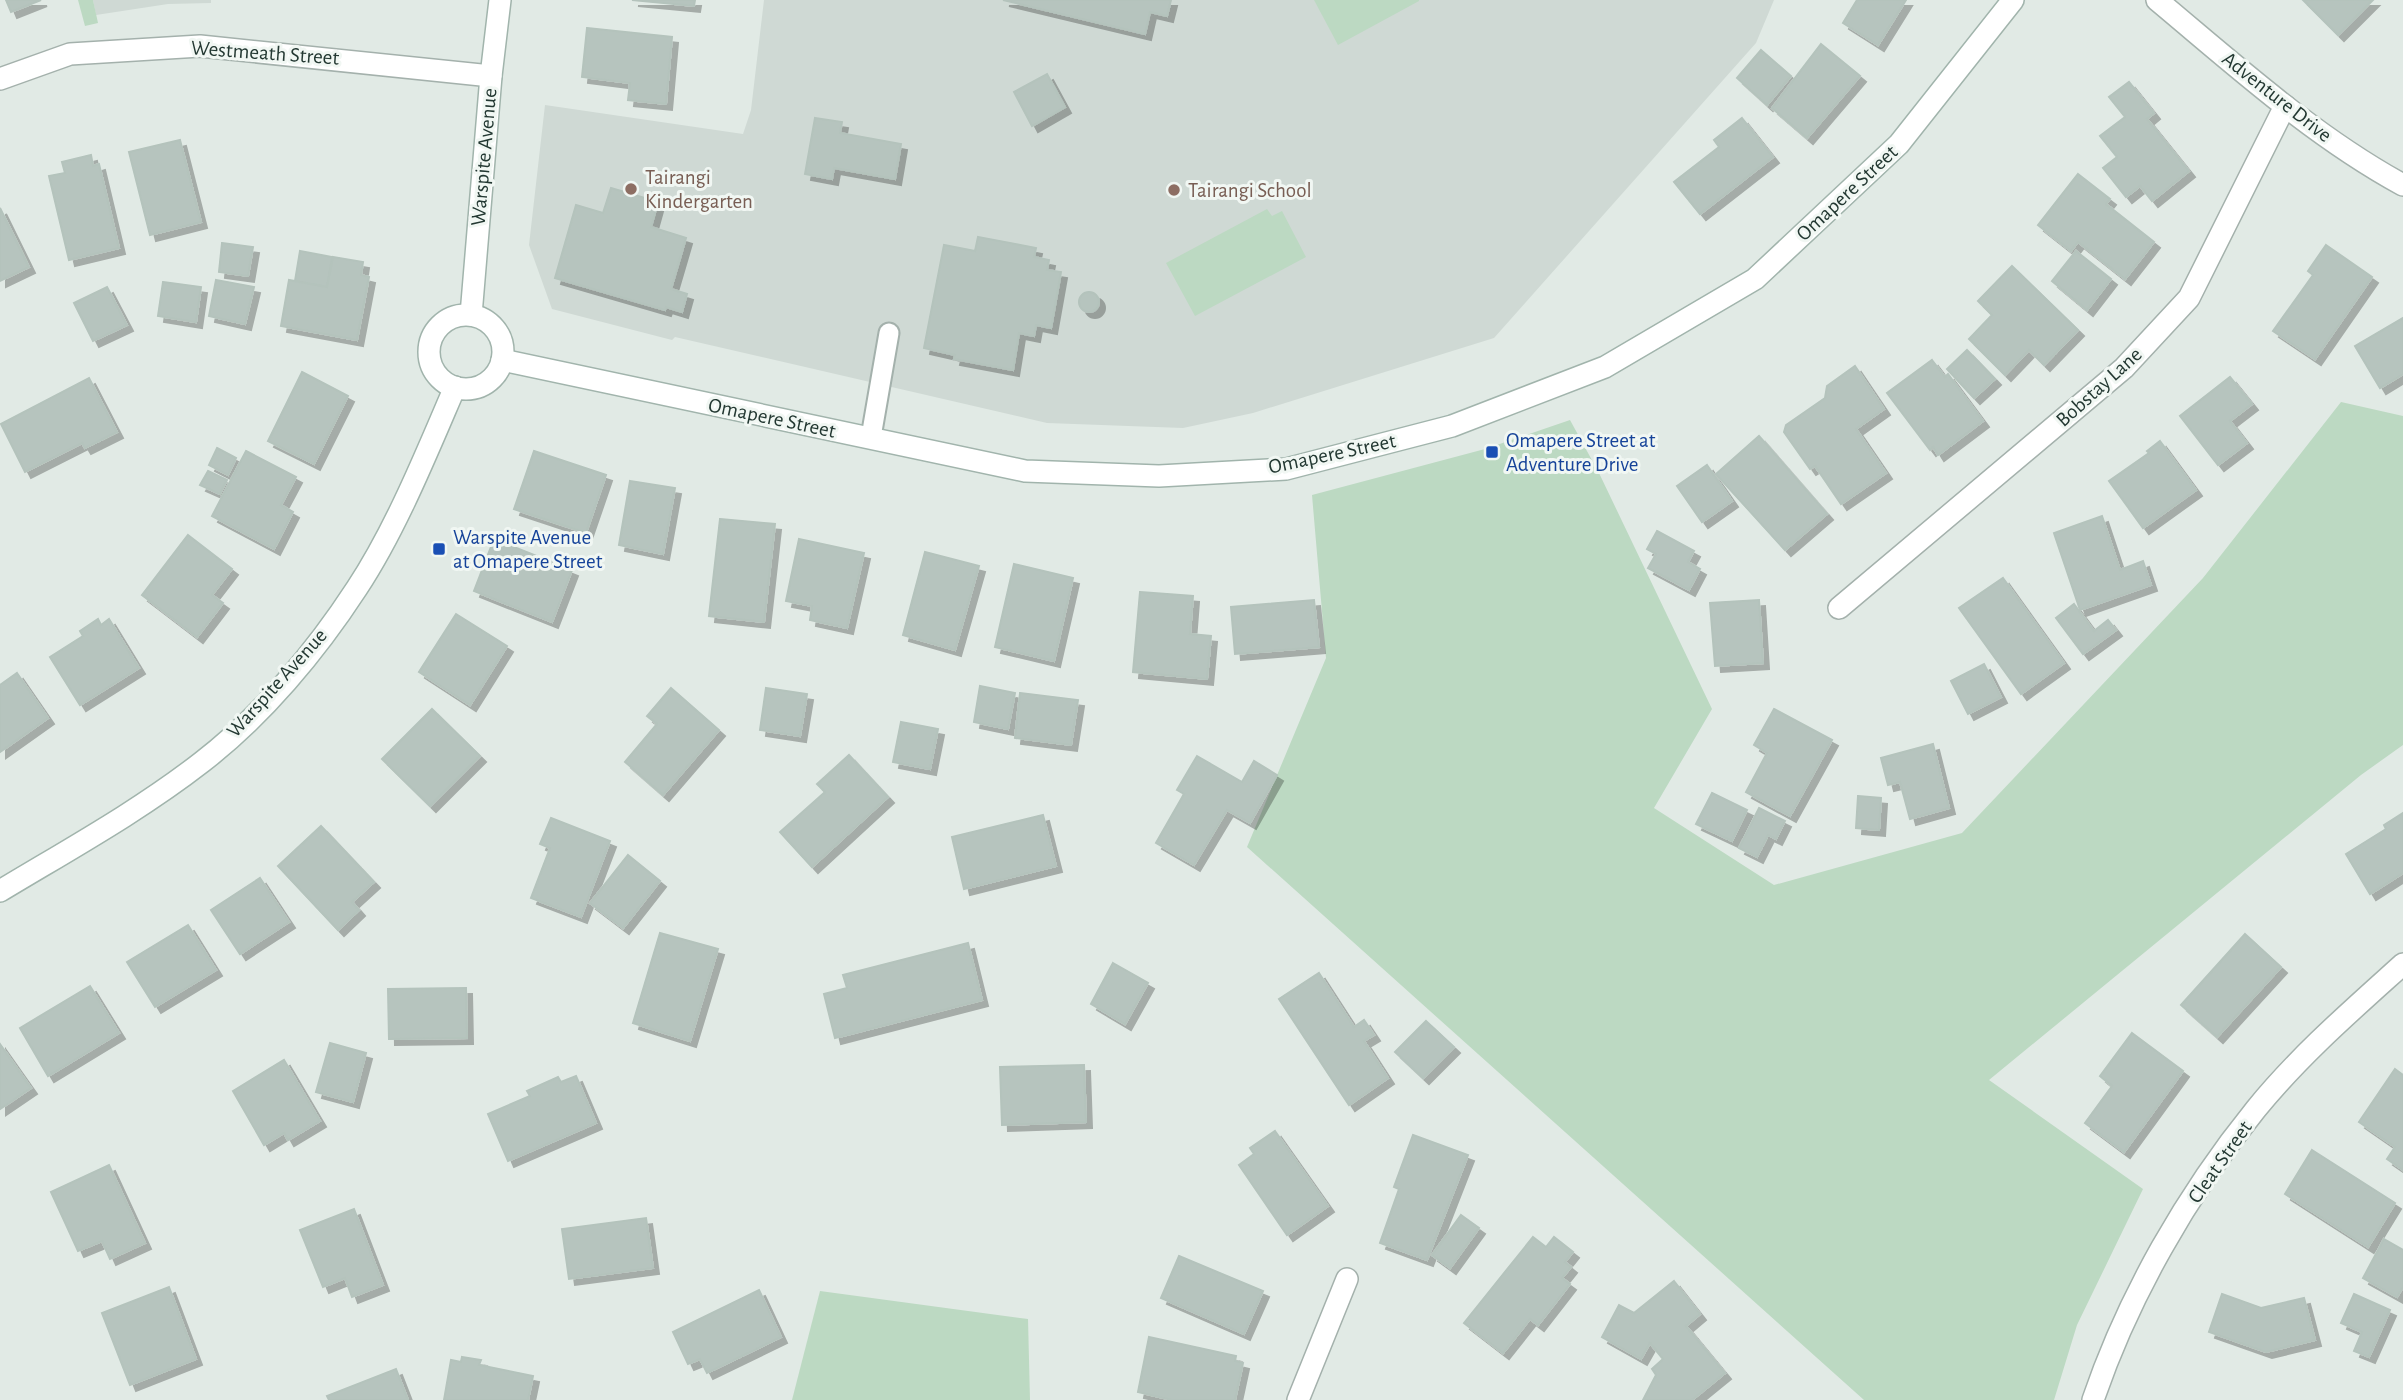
<svg xmlns="http://www.w3.org/2000/svg" width="2403" height="1400" viewBox="0 0 2403 1400" font-family="'Alegreya Sans',sans-serif">
<defs>
<filter id="shadow"><feDropShadow dx="6" dy="6" stdDeviation="0" flood-color="#0004"/></filter>
</defs>
<rect width="100%" height="100%" fill="#e1eae5"/>
<g fill="#cfd9d4">
<path d="M93 0H211V3L168 4 96 15Z"/>
<path d="M764 0H1774L1756 43 1494 338 1253 413 1183 428 1047 423 675 337 672 340 552 309 529 245 545 105 743 134 751 110Z"/>
</g>
<g fill="#bcd9c2">
<path d="M78 0H93L98 23 85 26Z"/>
<path d="M1314 0H1419V1L1338 45Z"/>
<path d="M1267 209 1272 216 1282 211 1306 257 1195 316 1166 263Z"/>
<path d="M2341 402 2403 416V745L2361 775 1989 1080 2143 1189 2077 1325 2054 1400H1864L1247 847 1326 658 1312 495 1485 449 1570 420 1599 473 1712 709 1654 808 1774 885 1962 833 2203 578Z"/>
<path d="M820 1291 1028 1319 1030 1400H792Z"/>
</g>
<g fill="#b6c4be" stroke="#b4c3bc" stroke-width="2" filter="url(#shadow)">
<path d="M6 0H41L11 12Z"/>
<path d="M632 0H695L694 6Z"/>
<path d="M1003 0H1171L1167 16 1150 12 1145 34Z"/>
<path d="M1857 0H1906L1878 45 1843 23Z"/>
<path d="M2303 0H2373L2338 35Z"/>
<path d="M587 28 672 37 666 104 628 100 630 83 582 77Z"/>
<path d="M1821 44 1860 76 1807 138 1772 108Z"/>
<path d="M1761 50 1791 76 1767 105 1737 78Z"/>
<path d="M1047 74 1065 107 1032 126 1014 92Z"/>
<path d="M2129 82 2154 113 2147 119 2189 171 2152 201 2140 186 2126 197 2103 168 2117 157 2100 136 2125 117 2109 97Z"/>
<path d="M815 118 842 122 840 133 901 144 895 179 834 168 832 179 805 174Z"/>
<path d="M1742 118 1773 157 1700 214 1674 182 1719 147 1714 140Z"/>
<path d="M180 140 201 222 150 235 129 152Z"/>
<path d="M91 155 93 166 99 164 119 248 69 260 49 176 65 173 62 162Z"/>
<path d="M2078 174 2110 199 2106 204 2154 242 2125 279 2078 242 2071 251 2038 225Z"/>
<path d="M611 188 658 202 651 227 686 238 671 289 687 294 682 312 666 307 665 310 555 278 576 205 603 213Z"/>
<path d="M0 208 29 267 0 281Z"/>
<path d="M978 237 1036 248 1034 257 1049 260 1047 270 1061 272 1051 328 1036 325 1034 336 1019 333 1013 370 954 359 955 355 924 348 944 245 975 251Z"/>
<path d="M222 243 253 247 248 276 219 272Z"/>
<path d="M2326 245 2372 277 2315 359 2273 331 2313 275 2308 271Z"/>
<path d="M300 251 332 257 327 287 295 281Z"/>
<path d="M2076 251 2111 279 2087 310 2052 281Z"/>
<path d="M333 257 363 262 361 275 369 277 357 340 281 326 289 280 327 287Z"/>
<path d="M2012 266 2078 330 2044 365 2029 350 2005 375 1969 339 1992 315 1978 301Z"/>
<path d="M216 280 254 287 245 324 209 316Z"/>
<path d="M163 282 201 287 196 322 158 316Z"/>
<path d="M107 287 127 325 93 341 74 303Z"/>
<circle cx="1089" cy="302" r="10"/>
<path d="M2403 318V374L2380 388 2355 346Z"/>
<path d="M1967 350 1995 379 1974 398 1947 369Z"/>
<path d="M1932 360 1945 377 1948 374 1983 421 1938 455 1933 447 1930 450 1887 393Z"/>
<path d="M1855 366 1884 409 1856 429 1886 473 1841 504 1815 466 1810 469 1784 432 1786 425 1825 398 1827 386Z"/>
<path d="M302 372 348 396 314 464 268 441Z"/>
<path d="M2230 377 2252 404 2230 421 2247 443 2218 465 2180 416Z"/>
<path d="M89 378 117 432 85 448 82 443 25 472 1 424Z"/>
<path d="M1759 436 1827 514 1785 550 1716 474Z"/>
<path d="M2160 441 2196 490 2143 528 2109 481 2149 453 2147 451Z"/>
<path d="M217 448 236 458 228 475 209 465Z"/>
<path d="M246 451 296 477 281 505 293 512 274 549 212 516Z"/>
<path d="M534 451 606 475 586 533 514 509Z"/>
<path d="M1707 465 1732 501 1702 522 1677 486Z"/>
<path d="M208 471 227 480 220 494 200 485Z"/>
<path d="M630 481 675 488 663 554 619 545Z"/>
<path d="M2102 516 2120 570 2143 561 2151 585 2080 610 2054 533Z"/>
<path d="M720 519 775 524 764 622 709 616Z"/>
<path d="M1657 531 1694 551 1688 562 1700 569 1689 590 1648 568 1656 554 1647 549Z"/>
<path d="M188 535 232 569 212 595 223 603 197 637 142 595Z"/>
<path d="M494 539 572 570 552 622 474 591Z"/>
<path d="M799 539 864 553 847 628 810 620 812 606 786 601Z"/>
<path d="M925 552 979 566 955 650 903 635Z"/>
<path d="M1014 564 1073 578 1054 661 995 647Z"/>
<path d="M2003 578 2064 663 2021 694 1959 608Z"/>
<path d="M1140 592 1193 596 1190 634 1211 636 1207 679 1133 672Z"/>
<path d="M1314 600 1319 647 1235 654 1231 607Z"/>
<path d="M1759 600 1763 663 1715 666 1710 603Z"/>
<path d="M2074 604 2094 631 2108 620 2116 630 2083 654 2056 618Z"/>
<path d="M456 614 507 646 470 705 419 672Z"/>
<path d="M98 619 101 625 109 619 139 668 80 705 50 657 83 636 80 631Z"/>
<path d="M1984 664 2001 697 1968 714 1951 681Z"/>
<path d="M17 673 48 718 0 752V685Z"/>
<path d="M980 686 1015 693 1008 729 974 722Z"/>
<path d="M671 688 719 730 663 795 625 762 657 724 647 716Z"/>
<path d="M766 688 807 694 800 736 760 730Z"/>
<path d="M1020 693 1078 700 1071 745 1015 738Z"/>
<path d="M432 709 480 756 430 806 382 759Z"/>
<path d="M1774 709 1832 740 1790 816 1746 792 1767 753 1754 745Z"/>
<path d="M901 722 938 729 930 769 893 762Z"/>
<path d="M1933 744 1949 808 1910 819 1900 782 1888 785 1881 758Z"/>
<path d="M849 755 888 797 812 867 780 832 825 792 817 784Z"/>
<path d="M1197 756 1242 782 1254 761 1277 775 1250 823 1227 810 1194 865 1156 843 1184 794 1177 790Z"/>
<path d="M1712 793 1747 810 1732 841 1696 824Z"/>
<path d="M1858 796 1881 798 1879 830 1856 828Z"/>
<path d="M1759 808 1785 821 1776 839 1768 835 1757 857 1739 848Z"/>
<path d="M2403 813V873L2370 894 2346 854 2386 829 2384 825Z"/>
<path d="M1043 815 1056 866 964 889 952 837Z"/>
<path d="M551 818 610 841 581 917 531 898 550 848 540 844Z"/>
<path d="M321 826 374 882 352 902 359 910 338 930 278 866Z"/>
<path d="M628 855 660 881 623 928 590 903Z"/>
<path d="M260 878 289 922 240 954 211 910Z"/>
<path d="M188 925 216 970 155 1007 127 962Z"/>
<path d="M660 933 718 949 690 1041 633 1023Z"/>
<path d="M2245 934 2281 967 2217 1037 2181 1005Z"/>
<path d="M968 943 982 1000 835 1038 824 994 847 988 843 975Z"/>
<path d="M1113 963 1148 983 1125 1024 1091 1004Z"/>
<path d="M1319 973 1354 1027 1364 1020 1374 1035 1364 1041 1388 1078 1349 1105 1279 999Z"/>
<path d="M90 986 119 1033 48 1076 20 1028Z"/>
<path d="M466 988 467 1038 389 1039 388 989Z"/>
<path d="M1426 1021 1454 1047 1423 1078 1395 1052Z"/>
<path d="M2132 1033 2183 1071 2124 1152 2085 1123 2112 1086 2100 1076Z"/>
<path d="M330 1043 366 1053 353 1102 316 1092Z"/>
<path d="M0 1044 31 1088 0 1109Z"/>
<path d="M284 1060 320 1121 288 1140 284 1133 264 1145 233 1091Z"/>
<path d="M1084 1065 1086 1122 1002 1125 1000 1067Z"/>
<path d="M2395 1069 2403 1075V1170L2387 1159 2395 1147 2359 1122Z"/>
<path d="M576 1076 596 1123 508 1161 488 1114 530 1096 527 1091 558 1077 561 1082Z"/>
<path d="M1275 1131 1328 1206 1287 1235 1239 1165 1254 1154 1250 1148Z"/>
<path d="M1413 1135 1468 1155 1427 1260 1380 1243 1399 1189 1394 1187Z"/>
<path d="M2312 1150 2395 1203 2368 1247 2285 1194Z"/>
<path d="M109 1165 145 1243 110 1259 102 1241 78 1251 51 1192Z"/>
<path d="M354 1209 383 1285 352 1297 345 1278 323 1287 300 1230Z"/>
<path d="M1461 1215 1479 1228 1450 1268 1432 1255Z"/>
<path d="M646 1218 653 1268 569 1279 562 1229Z"/>
<path d="M1533 1237 1546 1247 1554 1237 1573 1252 1565 1262 1571 1267 1562 1278 1570 1284 1538 1325 1530 1319 1503 1353 1464 1323Z"/>
<path d="M2384 1239 2403 1250V1287L2397 1297 2363 1278Z"/>
<path d="M1179 1256 1263 1291 1244 1334 1161 1298Z"/>
<path d="M1674 1281 1700 1314 1686 1326 1725 1373 1692 1400H1643L1656 1375 1652 1369 1663 1359 1650 1343 1641 1359 1602 1337 1619 1305 1634 1313Z"/>
<path d="M169 1287 196 1359 130 1385 102 1313Z"/>
<path d="M759 1290 781 1337 707 1373 700 1359 688 1364 673 1332Z"/>
<path d="M2222 1294 2261 1308 2304 1298 2315 1340 2266 1352 2209 1332Z"/>
<path d="M2354 1294 2390 1310 2369 1357 2354 1351 2362 1332 2341 1323Z"/>
<path d="M1149 1337 1236 1356 1235 1361 1243 1363 1235 1400H1172L1138 1392Z"/>
<path d="M462 1357 481 1360 479 1365 533 1376 528 1400H444L451 1360 461 1362Z"/>
<path d="M396 1369 408 1400H329L327 1396Z"/>
</g>
<g fill="none" stroke-linecap="round" stroke-linejoin="round">
<g stroke="#a4b1ac" stroke-width="23">
<path id="service" d="M871 437 889 333"/>
</g>
<g stroke="#a4b1ac" stroke-width="24">
<g id="minor">
<path d="M2157 0C2235 65 2313 136 2403 185"/>
<path d="M0 79 70 54 200 46 491 76"/>
<path d="M1839 608 2124 368 2189 298 2285 106"/>
<path d="M1298 1400 1347 1279"/>
<path d="M2093 1400C2128 1297 2187 1194 2256 1109 2299 1056 2352 1010 2403 964"/>
</g>
</g>
<g stroke="#a1b4ac" stroke-width="24">
<g id="secondary">
<path d="M471 315 491 76 500 0"/>
<circle cx="466" cy="352" r="37"/>
<path d="M502 360 1025 471 1159 476 1286 469 1452 426 1605 367 1755 279 1899 144 2013 0"/>
<path d="M0 891C68 850 139 811 202 762 262 716 316 651 357 588 396 529 427 452 455 387"/>
</g>
</g>
<use href="#service" stroke="#fff" stroke-width="19"/>
<use href="#minor" stroke="#fff" stroke-width="21"/>
<use href="#secondary" stroke="#fff" stroke-width="21"/>
</g>
<g fill="#8d6e63" stroke="#f1f7f3" stroke-width="2.5">
<circle cx="631" cy="189" r="7"/>
<circle cx="1174" cy="190" r="7"/>
</g>
<g fill="#1a4fb4" stroke="#f1f7f3" stroke-width="2.5">
<rect x="1485" y="445" width="14" height="14" rx="3.5"/>
<rect x="432" y="542" width="14" height="14" rx="3.5"/>
</g>
<g text-anchor="middle" dominant-baseline="central" stroke-width="6" stroke-linejoin="round" paint-order="stroke">
<g font-size="21" fill="#233832" stroke="#f1f7f3">
<text transform="translate(265 53) rotate(4)">Westmeath Street</text>
<text transform="translate(2277 97) rotate(38)">Adventure Drive</text>
<text transform="translate(484 157) rotate(-85)">Warspite Avenue</text>
<text transform="translate(1847 193) rotate(-43)">Omapere Street</text>
<text transform="translate(2099 387) rotate(-42)">Bobstay Lane</text>
<text transform="translate(772 418) rotate(12)">Omapere Street</text>
<text transform="translate(1332 454) rotate(-12)">Omapere Street</text>
<text transform="translate(277 683) rotate(-48)">Warspite Avenue</text>
<text transform="translate(2220 1162) rotate(-55)">Cleat Street</text>
</g>
<g font-size="21" fill="#785e54" stroke="#f1f7f3" text-anchor="start">
<text x="645" y="177">Tairangi<tspan x="645" dy="24">Kindergarten</tspan></text>
<text x="1188" y="190">Tairangi School</text>
</g>
<g font-size="21" fill="#164399" stroke="#f1f7f3" text-anchor="start">
<text x="1506" y="440">Omapere Street at<tspan x="1506" dy="24">Adventure Drive</tspan></text>
<text x="453" y="537">Warspite Avenue<tspan x="453" dy="24">at Omapere Street</tspan></text>
</g>
</g>
</svg>
